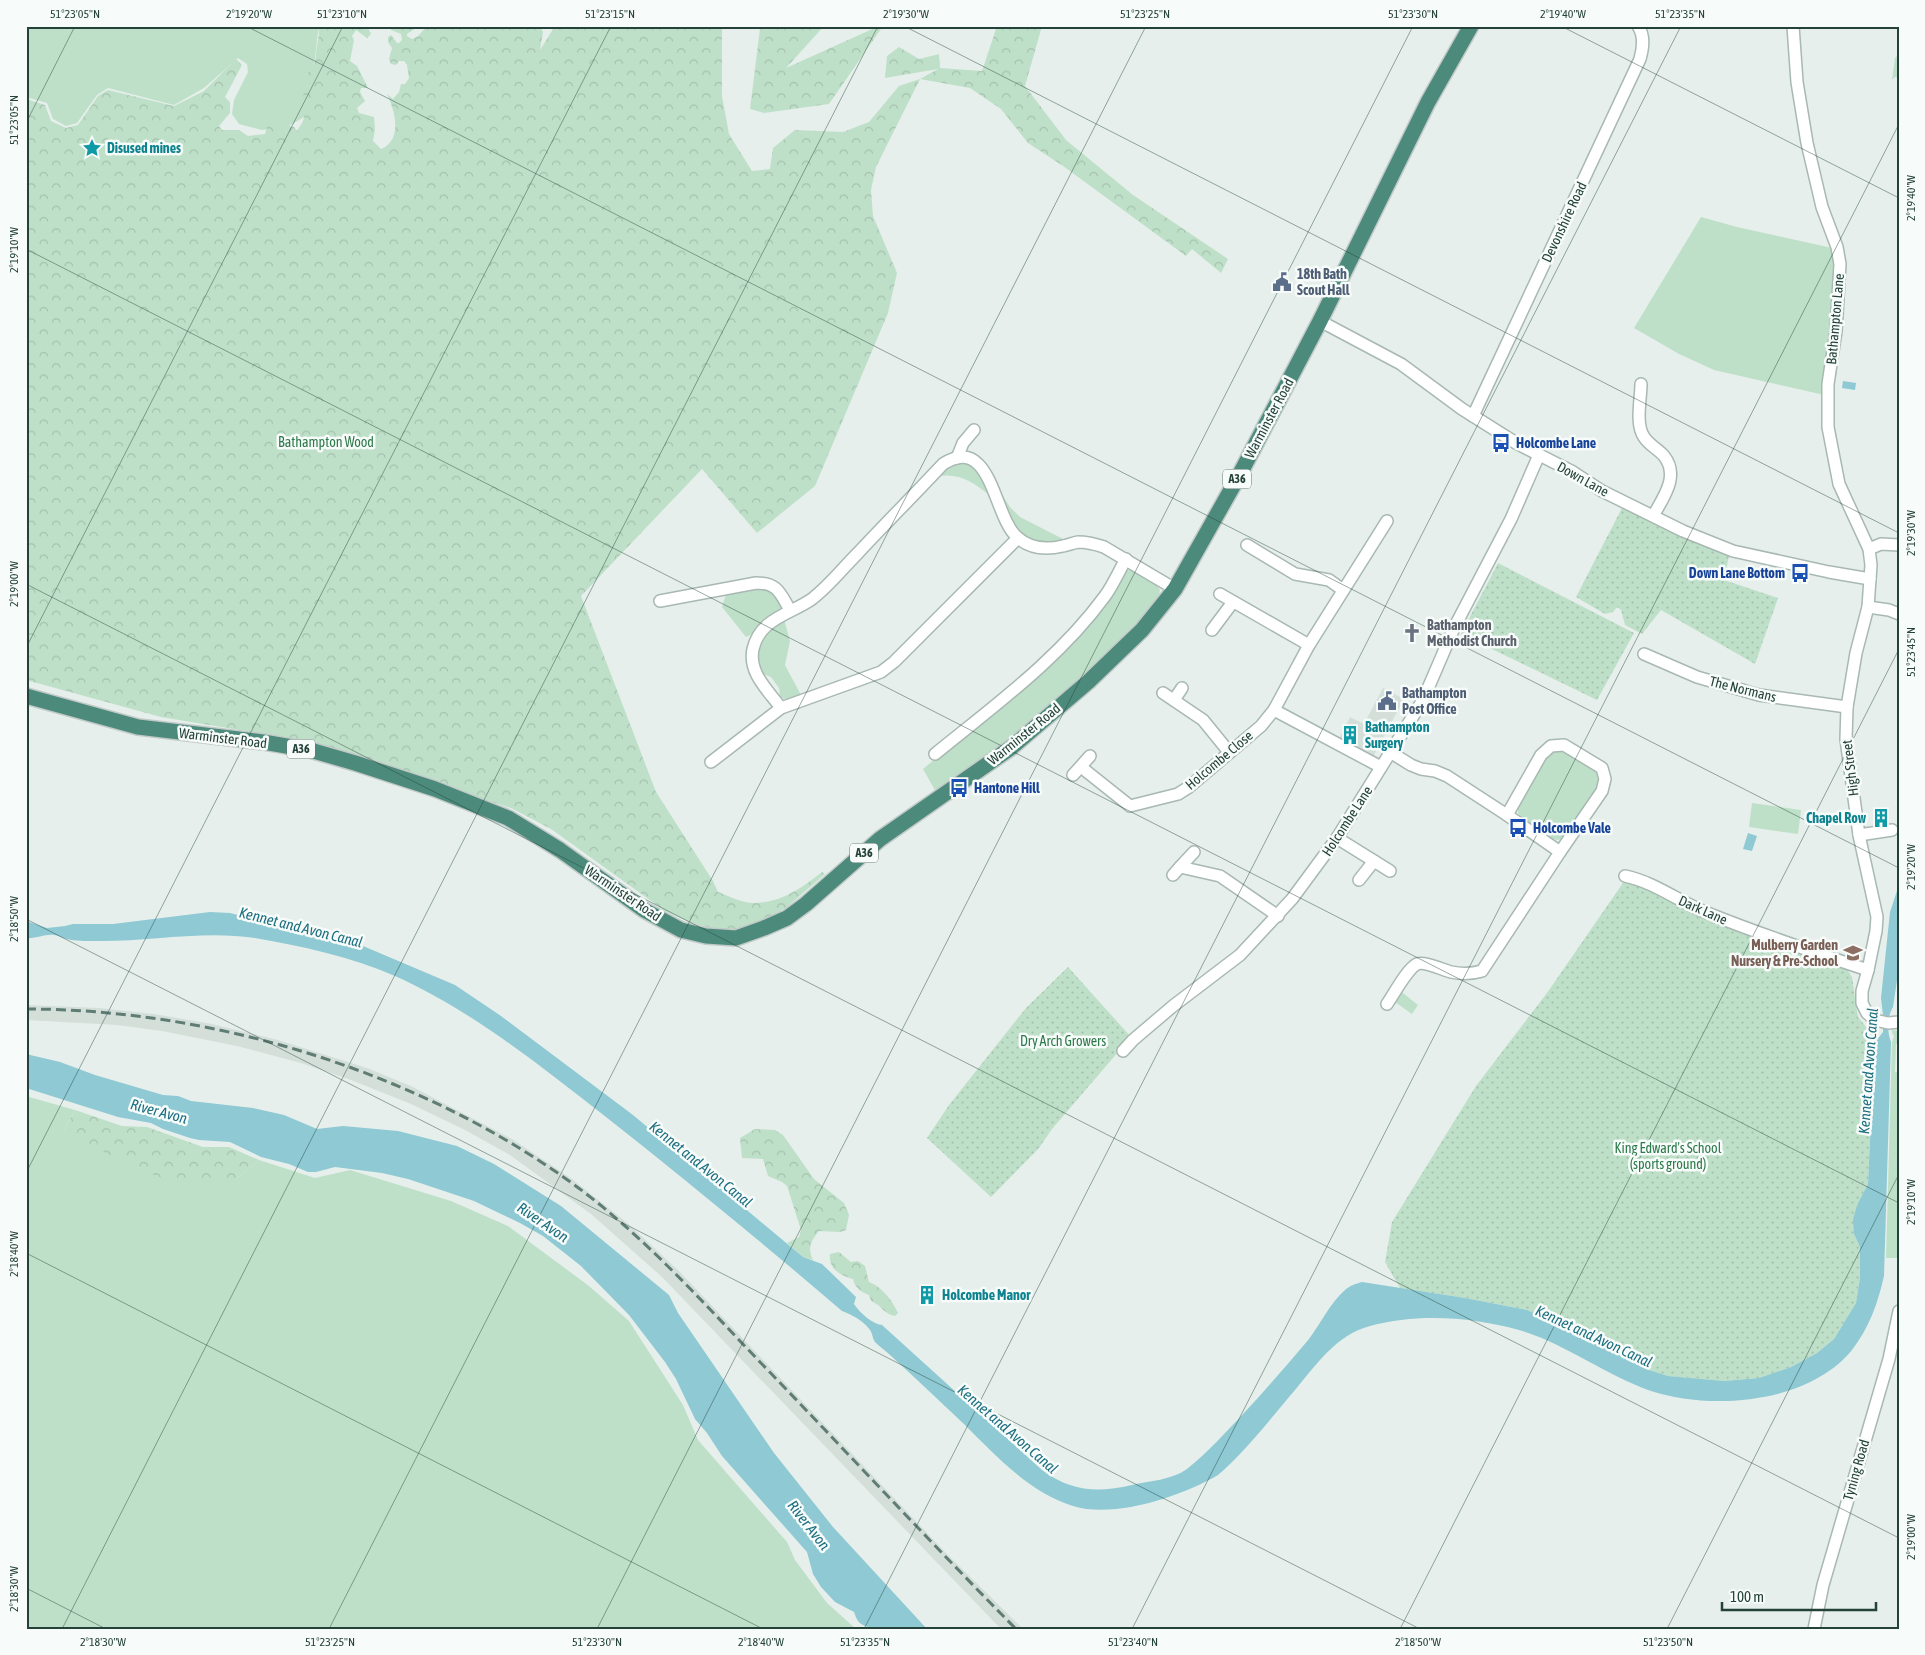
<svg xmlns="http://www.w3.org/2000/svg" width="1925" height="1655" viewBox="0 0 1925 1655" font-family="'Asap Condensed',sans-serif">
<defs>
<pattern id="forest-crowns" width="20" height="18" patternUnits="userSpaceOnUse" patternTransform="scale(1.25)"><rect width="20" height="18" fill="#bfe0c8"/><path d="M2 6a3 3 0 1 1 6 0M12 15a3 3 0 1 1 6 0" fill="none" stroke="#a4c1ad"/></pattern>
<pattern id="park-dots" width="8" height="8" patternUnits="userSpaceOnUse" patternTransform="scale(1.25)"><rect width="8" height="8" fill="#bfe0c8"/><path d="M2 2h.1M6 6h.1" fill="none" stroke="#a4c1ad" stroke-width="1.8" stroke-linecap="round"/></pattern>
</defs>
<rect width="100%" height="100%" fill="#e6efeb"/>
<g fill="#d4dfda">
<path d="M1383 688 1404 699 1373 757 1339 739 1350 717 1364 724Z"/>
<path d="M26 1005 99 1008 154 1014 212 1024 278 1040 367 1068 411 1086 512 1139 572 1179 602 1203 625 1221 679 1271 947 1554 1023 1629H1001L662 1277 591 1214 510 1155 465 1130 411 1104 351 1080 301 1063 237 1046 162 1031 117 1025 26 1020Z"/>
</g>
<g fill="#bfe0c8">
<path d="M26 26H319C314 56 314 87 306 116L287 127 262 130 239 124 232 114 234 100 248 72 247 64 238 58 204 88 174 105 108 88 97 95 77 123 66 126 53 119 47 103 26 97Z"/>
<path d="M1899 54V78L1895 77 1892 80 1895 58Z"/>
<path d="M1701 217 1737 227 1832 248C1839 297 1830 347 1824 395L1714 370 1679 354 1634 328Z"/>
<path d="M957 463C978 464 984 477 990 496 975 483 960 473 939 476L940 471Z"/>
<path d="M999 490 1010 507 1020 517 1065 540C1016 549 1014 529 999 490Z"/>
<path d="M1129 570C1141 571 1154 581 1160 590L1158 601 1138 624 1067 692 996 752 936 792 923 769 1043 669 1123 573Z"/>
<path d="M759 587 775 592 781 608C778 613 772 613 767 617 757 625 761 631 746 637L722 607 726 594Z"/>
<path d="M784 619 790 641 785 665 801 695C794 698 786 702 780 696L779 688 771 677 763 674C755 662 756 642 767 632 772 627 778 623 784 619Z"/>
<path d="M1552 750H1563L1598 771 1602 779 1598 789 1564 838 1558 840 1552 839 1523 819 1518 813V805L1544 758Z"/>
<path d="M1752 803 1801 810 1798 834 1749 827Z"/>
<path d="M1399 990 1418 1005 1412 1014 1395 1002Z"/>
<path d="M1892 1030 1899 1031V1042L1896 1044 1895 1072H1899V1258H1886L1892 1042 1894 1036 1892 1033Z"/>
<path d="M26 1096 75 1110 64 1130 235 1180 259 1160 315 1178 350 1170 451 1201 508 1226 589 1286 629 1321 683 1405 698 1440 787 1542 795 1560 827 1603 856 1629H26Z"/>
</g>
<g fill="url(#forest-crowns)">
<path d="M318 26H367L371 34 367 38 356 30 352 36 354 40 350 61 357 66 368 88H361L360 92 365 101 357 108 359 113 374 117 375 129 373 141 381 149C403 140 395 111 387 94L393 99 399 92 401 84H405L409 78 407 65 404 61H399L396 65 391 64 389 59 392 48 388 42V37L391 35 397 43H399L402 40 401 34 391 30 390 26H416V28L407 34V36L412 39 418 36 427 26H540L543 32 540 50 555 26H722V96L729 134 752 171 770 169 773 148 795 130 843 132 869 122 899 86 920 79 938 69 885 78 887 56 899 47 919 59 939 54 940 68 982 71 997 26H1042L1025 86 1066 140 1133 195 1228 259 1221 273 1192 249 1186 256 1063 166 1028 143 1001 109 970 88 920 79 876 167 871 190 873 216 897 273 888 313 815 486 757 533 702 469 581 596 656 792 713 881 718 892C728 896 741 902 752 903 779 904 802 888 822 872L825 874 787 907 764 921 749 927 730 930 712 928 691 923 665 911 551 829 511 808 311 742 161 717 26 680V99L45 105 51 121 66 128 78 125 98 96 108 90 174 106 204 91 236 59 242 65 225 97 230 102V113L219 126 222 130H239L248 136 265 134 267 127 274 121 276 123 294 127 297 131C299 127 303 123 304 118 305 112 303 107 306 100L303 94 302 76C319 68 314 61 317 46 318 39 320 34 318 26Z"/>
<path d="M758 26H824L786 68 879 26H883L829 104 764 113 750 109 760 29Z"/>
<path d="M75 1110 122 1126 147 1127 203 1147H229L259 1160 235 1180 182 1185 130 1167 64 1130Z"/>
<path d="M755 1129 775 1130 783 1135 814 1179 844 1203 849 1215 846 1230 840 1232 819 1231C811 1241 807 1248 813 1260L803 1257 787 1243 799 1237 801 1230 787 1186 782 1182 768 1176 763 1159 742 1158 740 1138Z"/>
<path d="M839 1252 851 1262 858 1261 865 1266 869 1282C881 1286 893 1301 898 1313L895 1316C882 1313 883 1306 871 1301L869 1295C861 1292 855 1288 853 1279 840 1276 828 1268 830 1254Z"/>
</g>
<g fill="url(#park-dots)">
<path d="M1623 506C1657 525 1692 542 1729 556L1724 580 1778 598 1755 664 1661 610 1642 634 1625 625 1621 610 1617 607 1613 612 1605 614 1576 597Z"/>
<path d="M1498 563 1634 633 1597 700 1461 634Z"/>
<path d="M1625 880 1704 914 1843 963 1852 977 1858 1017 1867 1028 1877 1029V1038L1873 1045V1075L1868 1184 1858 1203 1854 1234 1860 1247V1278L1856 1303 1834 1339 1817 1353 1791 1367 1759 1378 1724 1381 1668 1376 1649 1370 1576 1331 1527 1310 1465 1298 1400 1288 1385 1262 1392 1222 1476 1086 1547 993Z"/>
<path d="M1068 967 1131 1037 1052 1129 1039 1148 991 1197 927 1138 949 1105 1026 1008Z"/>
</g>
<g fill="#8ec9d4">
<path d="M1843 381 1856 383 1855 390 1842 388Z"/>
<path d="M1748 833 1757 836 1752 851 1743 849Z"/>
<path d="M1899 885V967L1893 1007C1887 1017 1887 1032 1891 1042L1884 1276C1878 1303 1869 1328 1852 1350 1809 1403 1712 1411 1651 1391 1605 1375 1566 1344 1519 1330 1472 1317 1418 1313 1370 1326 1336 1335 1316 1365 1295 1390 1271 1418 1246 1451 1218 1475 1182 1496 1115 1519 1073 1506 1029 1492 997 1457 965 1425 940 1402 916 1378 890 1355 886 1351 880 1347 876 1343 872 1339 873 1334 870 1330 863 1320 852 1315 842 1311 765 1245 686 1180 606 1117 539 1065 473 1011 395 976 352 957 302 946 255 938 202 930 148 942 95 941 86 941 75 941 67 939 62 938 58 935 54 935 44 934 36 939 26 938V921L47 928 65 926 73 924H113L210 912 230 913 363 946 455 985 501 1016 633 1115 803 1257 822 1264 856 1297 854 1304C860 1313 872 1324 882 1325L1042 1470C1072 1492 1098 1493 1132 1485 1149 1481 1172 1480 1187 1469 1207 1453 1226 1432 1244 1413 1266 1389 1288 1364 1309 1339 1321 1323 1330 1303 1345 1290 1351 1285 1355 1284 1362 1282L1465 1298 1527 1310 1576 1331 1649 1370 1668 1376 1724 1381 1759 1378 1791 1367 1817 1353 1834 1339 1856 1303 1860 1278V1247L1854 1234 1853 1219 1858 1203 1868 1184 1873 1075V1045L1883 1032V1015L1881 998 1890 912Z"/>
<path d="M26 1054 60 1062 95 1075 163 1095 178 1096 191 1101 253 1108 284 1115 317 1129 343 1126 398 1131 457 1146 494 1164 561 1206 669 1295 678 1313 774 1453 833 1527 927 1629C913 1629 873 1632 863 1625 857 1622 856 1617 854 1612L835 1602 821 1587 813 1574 807 1552 722 1456 707 1433 695 1419 676 1379 665 1362 629 1315 581 1266 543 1236 520 1223 474 1201 408 1179 382 1173 335 1167 316 1172H308L289 1164 261 1157 230 1142 199 1140 190 1138 163 1129 151 1123 118 1117 26 1088Z"/>
</g>
<g fill="none" stroke-linecap="round" stroke-linejoin="round">
<g stroke="#a8b8b2" stroke-width="14">
<g id="minor">
<path d="M1793 26 1797 82 1807 143 1822 207 1837 247 1840 264 1836 331 1828 384V427L1839 484 1869 549 1871 565 1868 607 1856 653 1847 707 1846 739 1859 835 1877 917 1876 931 1868 970 1862 991V1003L1867 1013 1875 1020 1888 1023 1899 1022"/>
<path d="M1320 321 1401 364 1462 409 1516 443 1573 472 1602 491 1683 531 1733 551 1829 572 1870 579"/>
<path d="M1641 384C1641 399 1635 424 1644 437 1649 445 1658 449 1664 456 1680 476 1663 498 1653 516"/>
<path d="M1473 416 1640 59C1643 48 1645 36 1638 26"/>
<path d="M957 458 963 443 974 430"/>
<path d="M1018 538 894 662 881 672 781 708C768 690 748 673 753 649 760 618 791 614 812 599 829 586 843 568 858 553 886 523 915 494 943 464 992 433 993 516 1017 537 1030 549 1046 550 1063 546 1068 545 1073 543 1078 542 1088 542 1095 544 1104 547L1175 589"/>
<path d="M1247 545 1295 574 1329 580 1343 590"/>
<path d="M1869 549 1881 544 1899 545"/>
<path d="M1220 594 1309 645"/>
<path d="M660 601 756 583C778 583 780 593 790 610"/>
<path d="M1868 607 1889 610 1899 614"/>
<path d="M1212 630 1233 602"/>
<path d="M1644 654 1697 677 1759 695 1847 707"/>
<path d="M1163 693 1203 720 1229 752"/>
<path d="M1174 700 1182 688"/>
<path d="M1564 745 1602 768 1605 779 1602 791 1560 852 1507 815 1541 755 1551 746Z"/>
<path d="M1390 752 1411 765 1421 769 1435 771 1447 776 1507 815"/>
<path d="M935 754C995 705 1059 659 1105 596 1113 585 1119 571 1126 559"/>
<path d="M711 762 781 708"/>
<path d="M1081 767 1130 806 1178 794 1189 787 1261 726 1274 710"/>
<path d="M1381 767 1274 710 1309 645 1387 521"/>
<path d="M1073 775 1090 756"/>
<path d="M1859 835 1892 830"/>
<path d="M1337 838 1390 871"/>
<path d="M1180 867 1194 852"/>
<path d="M1173 875 1180 867 1220 876 1278 916"/>
<path d="M1625 876C1654 882 1678 901 1705 912 1759 934 1813 952 1868 970"/>
<path d="M1359 880 1374 861"/>
<path d="M1387 1004C1394 994 1407 969 1417 964 1424 961 1443 970 1451 972 1461 974 1472 974 1482 971L1560 852"/>
<path d="M1123 1051 1133 1040 1173 1006 1240 955 1292 899 1337 838 1423 700 1454 628 1511 519 1539 455"/>
<path d="M1814 1629 1823 1585 1889 1359 1899 1311"/>
</g>
</g>
<g stroke="#c2cac8" stroke-width="18">
<path id="trunk" d="M26 696 138 727 263 742 310 750 355 763 435 789 508 818 560 850 644 910 681 930 706 936 736 938 764 928 787 918 806 904 880 839 1012 747 1088 682 1142 630 1175 589 1241 472 1320 321 1428 102 1471 26"/>
</g>
<use href="#minor" stroke="#fff" stroke-width="11"/>
<use href="#trunk" stroke="#4c8a7c" stroke-width="15"/>
<path stroke="#5f7d75" stroke-width="3" stroke-dasharray="10 5" stroke-linecap="butt" d="M26 1009C214 1009 417 1072 569 1181 640 1232 699 1298 759 1361 845 1450 929 1541 1016 1629"/>
</g>
<path fill="none" stroke="#24423a" stroke-width="1" stroke-opacity="0.45" d="M246 26 1899 868M904 26 1899 533M1561 26 1899 198M26 123 75 26M26 249 1899 1203M26 584 1899 1538M26 648 343 26M26 919 1420 1629M26 1173 611 26M26 1253 763 1629M26 1588 106 1629M62 1629 878 26M329 1629 1146 26M597 1629 1413 26M864 1629 1681 26M1132 1629 1899 124M1400 1629 1899 649M1667 1629 1899 1174"/>
<defs>
<g id="sight-bare" transform="scale(1.5)"><path d="M0-6L1.8-2.2L6-1.7L2.9 1.2L3.7 5.4L0 3.3L-3.7 5.4L-2.9 1.2L-6-1.7L-1.8-2.2Z" fill="#0f9aa8" stroke="#f7fbf9" stroke-width="2.5" paint-order="stroke"/></g>
<g id="civic-bare" transform="scale(1.5)"><path d="M-.6-6.5H3V-4.5H.6V-3L4-1V1h2V6H-6V1h2V-1L-.6-3ZM-1.2 2.5V6h2.4V2.5Z" fill="#5c6f8a" stroke="#f7fbf9" stroke-width="2.5" paint-order="stroke"/></g>
<g id="bus-bare" transform="scale(1.5)"><path d="M-5-6H5V4H4V6H2V4H-2V6H-4V4H-5ZM-3.5-4V0h7V-4ZM-3.5 1.2v1.5H-2V1.2ZM2 1.2v1.5H3.5V1.2Z" fill="#1a4fb4" stroke="#f7fbf9" stroke-width="2.5" paint-order="stroke"/></g>
<g id="church-bare" transform="scale(1.5)"><path d="M-1.2-6h2.4v3.5h3.3v2.4h-3.3V6h-2.4V-.1h-3.3v-2.4h3.3Z" fill="#6b7280" stroke="#f7fbf9" stroke-width="2.5" paint-order="stroke"/></g>
<g id="building-bare" transform="scale(1.5)"><path d="M-4-6H4V6H1V3H-1V6H-4ZM-2.5-4.3h1.7v1.8h-1.7ZM.8-4.3h1.7v1.8H.8ZM-2.5-1h1.7V.8h-1.7ZM.8-1h1.7V.8H.8Z" fill="#0f9aa8" stroke="#f7fbf9" stroke-width="2.5" paint-order="stroke"/></g>
<g id="school-bare" transform="scale(1.5)"><path d="M0-5L7-2L0 1L-7-2ZM-4 1L0 2.5L4 1V4Q0 6-4 4Z" fill="#8d6e63" stroke="#f7fbf9" stroke-width="2.5" paint-order="stroke"/></g>
</defs>
<g fill-rule="evenodd">
<use href="#sight-bare" x="92" y="148"/>
<use href="#civic-bare" x="1282" y="282"/>
<use href="#bus-bare" x="1501" y="443"/>
<use href="#bus-bare" x="1800" y="573"/>
<use href="#church-bare" x="1412" y="633"/>
<use href="#civic-bare" x="1387" y="701"/>
<use href="#building-bare" x="1350" y="735"/>
<use href="#bus-bare" x="959" y="788"/>
<use href="#building-bare" x="1881" y="818"/>
<use href="#bus-bare" x="1518" y="828"/>
<use href="#school-bare" x="1853" y="953"/>
<use href="#building-bare" x="927" y="1295"/>
</g>
<g text-anchor="middle" dominant-baseline="central" stroke-width="5" stroke-linejoin="round" paint-order="stroke">
<g fill="#f7fbf9" stroke="#637a73" stroke-width="1">
<rect x="1223" y="469.5" width="28" height="19" rx="4"/>
<rect x="287" y="739.5" width="28" height="19" rx="4"/>
<rect x="850" y="843.5" width="28" height="19" rx="4"/>
</g>
<g font-size="12" font-weight="bold" fill="#24423a">
<text x="1237" y="479">A36</text>
<text x="301" y="749">A36</text>
<text x="864" y="853">A36</text>
</g>
<g font-size="14" font-weight="bold" fill="#0d838f" stroke="#f7fbf9" text-anchor="start">
<text x="107" y="148">Disused mines</text>
<text x="1365" y="727">Bathampton<tspan x="1365" dy="16">Surgery</tspan></text>
<text x="1866" y="818" text-anchor="end">Chapel Row</text>
<text x="942" y="1295">Holcombe Manor</text>
</g>
<g font-size="14" fill="#24423a" stroke="#f7fbf9">
<text transform="translate(1564 222) rotate(-65)">Devonshire Road</text>
<text transform="translate(1835 319) rotate(-85)">Bathampton Lane</text>
<text transform="translate(1269 418) rotate(-62)">Warminster Road</text>
<text transform="translate(1583 479) rotate(29)">Down Lane</text>
<text transform="translate(1743 689) rotate(14)">The Normans</text>
<text transform="translate(1024 734) rotate(-39)">Warminster Road</text>
<text transform="translate(223 738) rotate(7)">Warminster Road</text>
<text transform="translate(1219 760) rotate(-40)">Holcombe Close</text>
<text transform="translate(1850 768) rotate(-97)">High Street</text>
<text transform="translate(1347 821) rotate(-57)">Holcombe Lane</text>
<text transform="translate(623 893) rotate(34)">Warminster Road</text>
<text transform="translate(1703 910) rotate(24)">Dark Lane</text>
<text transform="translate(1856 1470) rotate(-74)">Tyning Road</text>
</g>
<g font-size="14" font-weight="bold" fill="#4e5e75" stroke="#f7fbf9" text-anchor="start">
<text x="1297" y="274">18th Bath<tspan x="1297" dy="16">Scout Hall</tspan></text>
<text x="1402" y="693">Bathampton<tspan x="1402" dy="16">Post Office</tspan></text>
</g>
<g font-size="14" fill="#2d7a4b" stroke="#f7fbf9">
<text x="326" y="442">Bathampton Wood</text>
<text x="1063" y="1041">Dry Arch Growers</text>
<text x="1668" y="1148">King Edward's School<tspan x="1668" dy="16">(sports ground)</tspan></text>
</g>
<g font-size="14" font-weight="bold" fill="#164399" stroke="#f7fbf9" text-anchor="start">
<text x="1516" y="443">Holcombe Lane</text>
<text x="1785" y="573" text-anchor="end">Down Lane Bottom</text>
<text x="974" y="788">Hantone Hill</text>
<text x="1533" y="828">Holcombe Vale</text>
</g>
<g font-size="14" font-weight="bold" fill="#5b616d" stroke="#f7fbf9" text-anchor="start">
<text x="1427" y="625">Bathampton<tspan x="1427" dy="16">Methodist Church</tspan></text>
</g>
<g font-size="14" font-weight="bold" fill="#785e54" stroke="#f7fbf9" text-anchor="end">
<text x="1838" y="945">Mulberry Garden<tspan x="1838" dy="16">Nursery &amp; Pre-School</tspan></text>
</g>
<g font-size="15" font-style="italic" fill="#1c6f80" stroke="#f7fbf9">
<text transform="translate(301 927) rotate(14)">Kennet and Avon Canal</text>
<text transform="translate(1868 1071) rotate(-86)">Kennet and Avon Canal</text>
<text transform="translate(159 1111) rotate(15)">River Avon</text>
<text transform="translate(701 1164) rotate(39)">Kennet and Avon Canal</text>
<text transform="translate(543 1222) rotate(34)">River Avon</text>
<text transform="translate(1594 1336) rotate(25)">Kennet and Avon Canal</text>
<text transform="translate(1008 1429) rotate(41)">Kennet and Avon Canal</text>
<text transform="translate(809 1525) rotate(52)">River Avon</text>
</g>
</g>
<rect width="1925" height="1655" fill="none" stroke="#f7fbf9" stroke-width="55"/>
<path d="M1722 1602v8h154v-8" fill="none" stroke="#24423a" stroke-width="2.5"/>
<text x="1730" y="1602" font-size="15" fill="#24423a" stroke="#f7fbf9" stroke-width="4" paint-order="stroke">100 m</text>
<rect x="28" y="28" width="1870" height="1600" fill="none" stroke="#24423a" stroke-width="2"/>
<g font-size="12" text-anchor="middle" fill="#24423a">
<text x="75" y="18">51°23'05"N</text>
<text x="249" y="18">2°19'20"W</text>
<text x="342" y="18">51°23'10"N</text>
<text x="610" y="18">51°23'15"N</text>
<text x="906" y="18">2°19'30"W</text>
<text x="1145" y="18">51°23'25"N</text>
<text x="1413" y="18">51°23'30"N</text>
<text x="1563" y="18">2°19'40"W</text>
<text x="1680" y="18">51°23'35"N</text>
<text transform="translate(14 120) rotate(-90)" y="4">51°23'05"N</text>
<text transform="translate(1911 198) rotate(-90)" y="4">2°19'40"W</text>
<text transform="translate(14 250) rotate(-90)" y="4">2°19'10"W</text>
<text transform="translate(1911 533) rotate(-90)" y="4">2°19'30"W</text>
<text transform="translate(14 584) rotate(-90)" y="4">2°19'00"W</text>
<text transform="translate(1911 652) rotate(-90)" y="4">51°23'45"N</text>
<text transform="translate(1911 867) rotate(-90)" y="4">2°19'20"W</text>
<text transform="translate(14 919) rotate(-90)" y="4">2°18'50"W</text>
<text transform="translate(1911 1202) rotate(-90)" y="4">2°19'10"W</text>
<text transform="translate(14 1254) rotate(-90)" y="4">2°18'40"W</text>
<text transform="translate(1911 1537) rotate(-90)" y="4">2°19'00"W</text>
<text transform="translate(14 1589) rotate(-90)" y="4">2°18'30"W</text>
<text x="103" y="1646">2°18'30"W</text>
<text x="330" y="1646">51°23'25"N</text>
<text x="597" y="1646">51°23'30"N</text>
<text x="761" y="1646">2°18'40"W</text>
<text x="865" y="1646">51°23'35"N</text>
<text x="1133" y="1646">51°23'40"N</text>
<text x="1418" y="1646">2°18'50"W</text>
<text x="1668" y="1646">51°23'50"N</text>
</g>
</svg>
